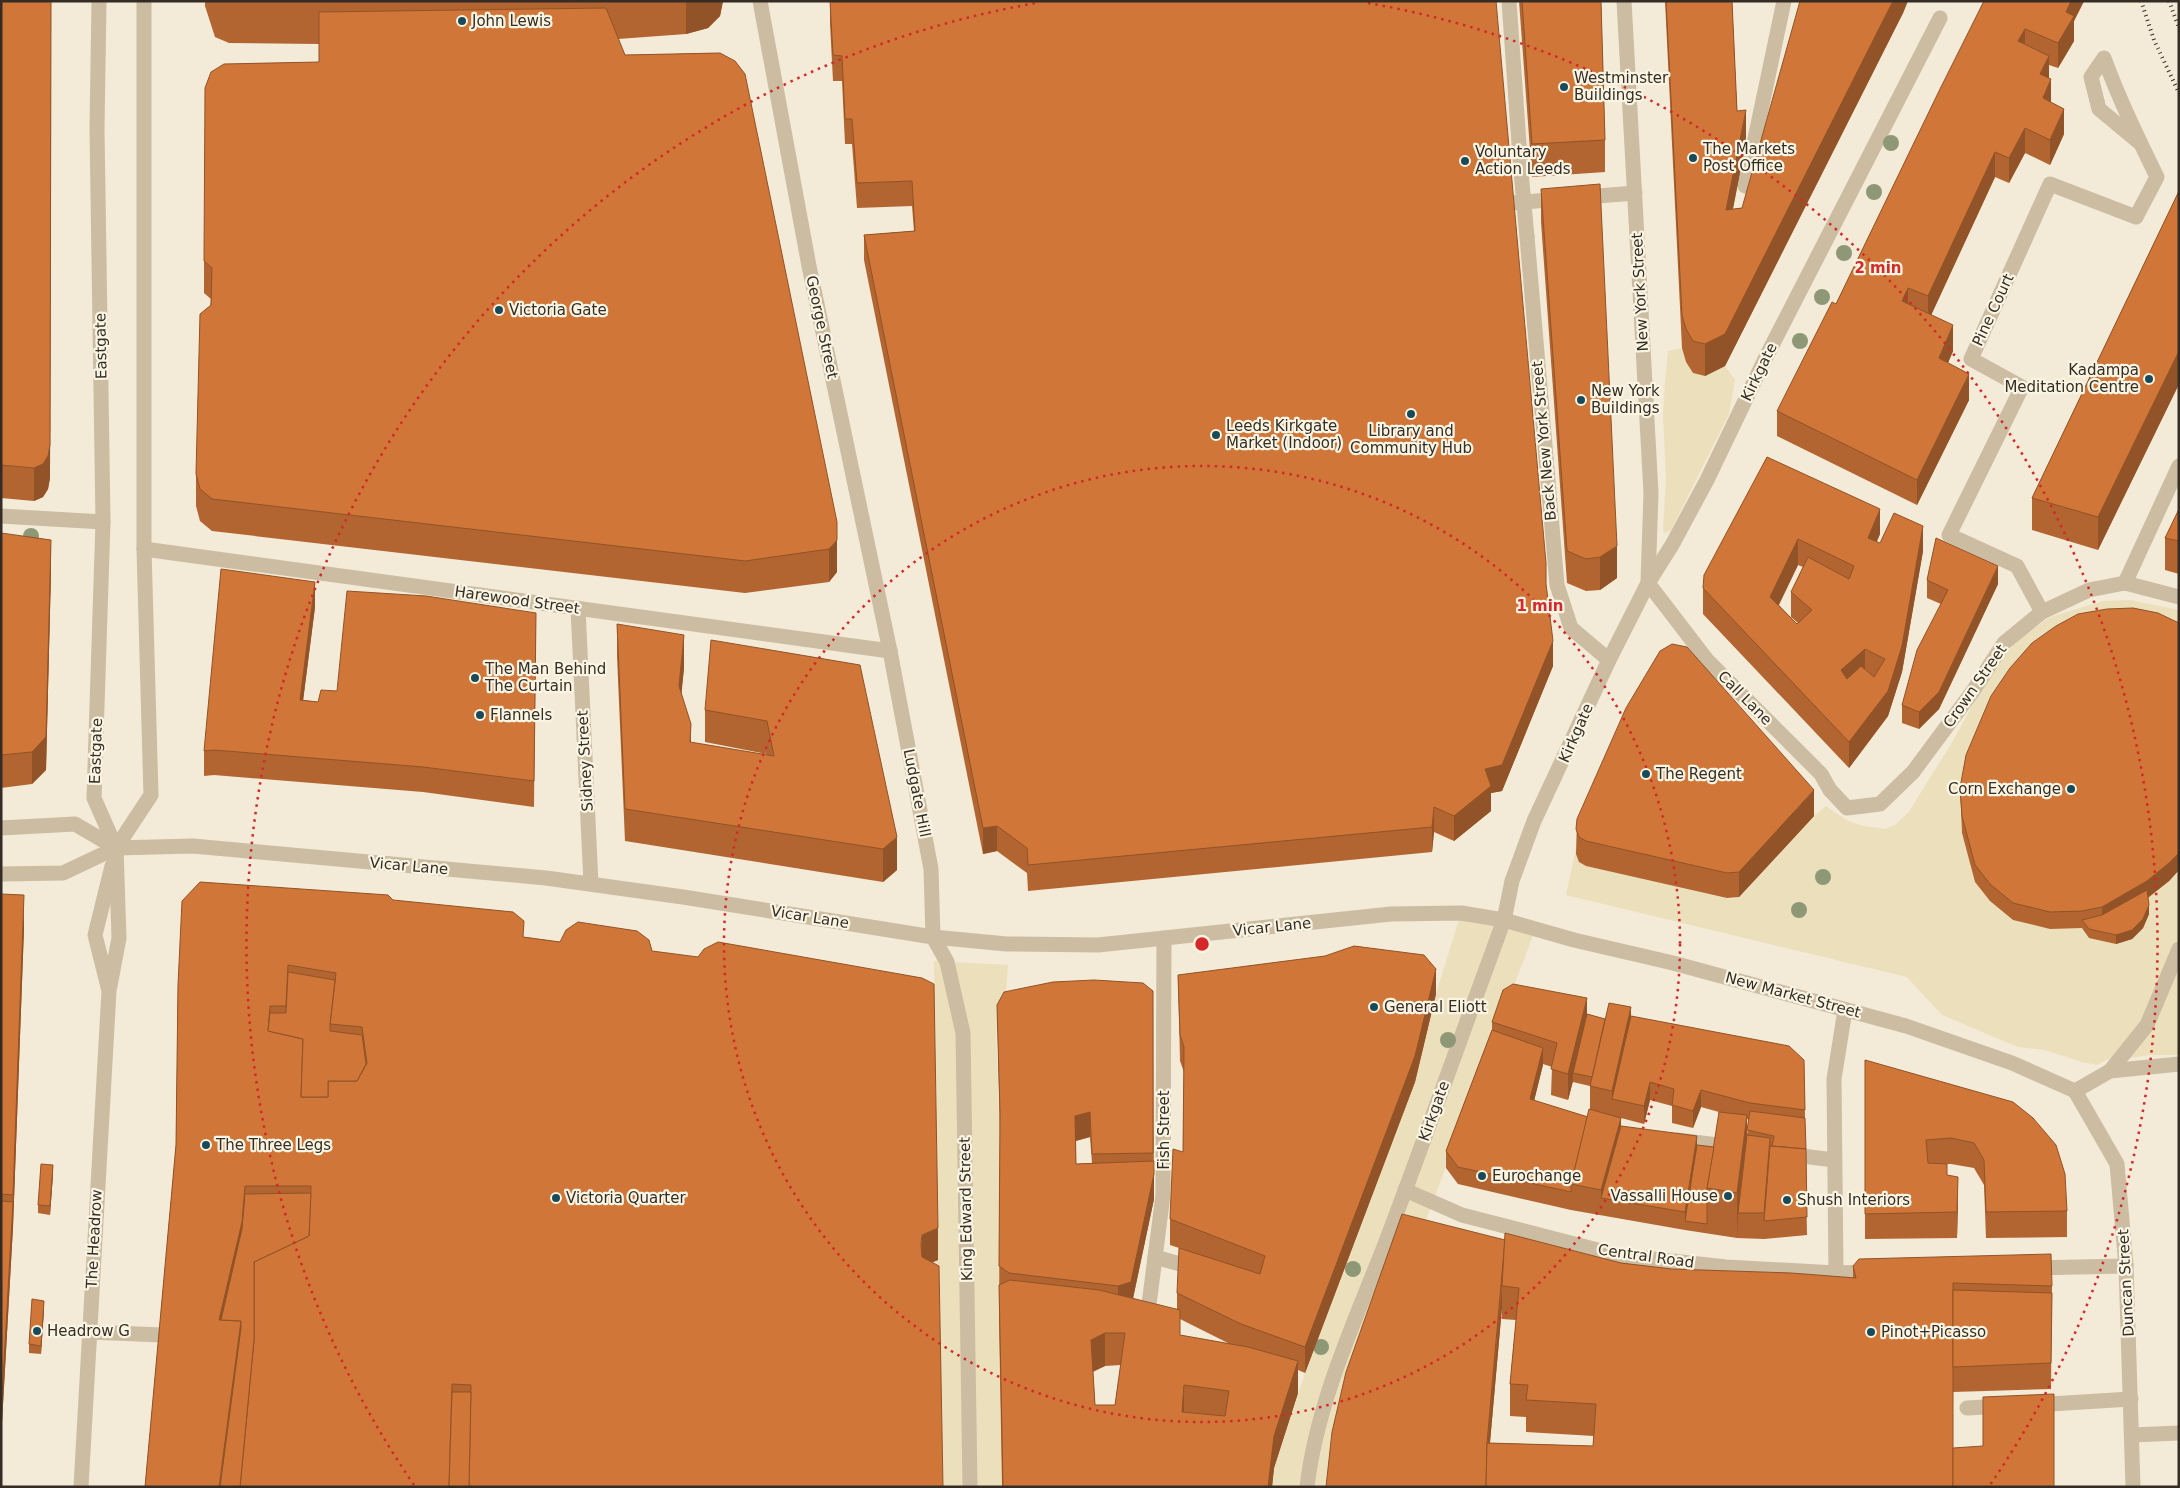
<svg xmlns="http://www.w3.org/2000/svg" width="2180" height="1488" viewBox="0 0 2180 1488" font-family="'DejaVu Sans',sans-serif">
<rect width="100%" height="100%" fill="#f3ead7"/>
<g fill="#ecdfbc">
<path d="M1682 348 1686 362 1693 373 1705 376 1725 366 1735 380 1729 414 1671 530 1665 533 1663 530 1666 478 1663 414 1665 383 1668 351Z"/>
<path d="M2130 600 2179 610V640L1960 805 1962 833 1975 882 1990 901 2013 920 2050 929 2179 870V1055H2149L2131 1058 2112 1057 2097 1065 2082 1062 2045 1050 2018 1047 1942 1015 1907 977 1566 895 1577 844 1692 890 1732 899 1739 897 1743 894 1767 865 1814 816 1826 806 1848 821 1864 826 1885 829 1895 825 1909 812 1921 792 1950 746 1992 670 2019 639 2050 617 2103 601Z"/>
<path d="M1461 913 1535 930 1417 1244 1329 1487H1272L1274 1468 1305 1373 1415 1082 1436 994Z"/>
<path d="M934 961 1008 965 1004 1017 996 1031 1000 1139 999 1317 1002 1487H942L922 1267 934 1017Z"/>
</g>
<g fill="none" stroke-linecap="round" stroke-linejoin="round">
<g stroke="#cbbca2" stroke-width="15">
<path d="M1509 1 1521 172"/>
<path d="M1745 186 1784 1"/>
<path d="M1527 237 1557 585 1571 628 1609 660"/>
<path d="M1648 583 1672 545 1707 480 1766 357 1940 18"/>
<path d="M2042 612 2017 566 1949 535 2022 387 1971 359 2050 184 2136 217 2157 177C2138 138 2119 99 2104 58L2091 77 2099 109 2140 143"/>
<path d="M1 828 75 824 116 848"/>
<path d="M1 874 63 873 116 848"/>
<path d="M933 937 1007 944 1098 945 1391 914 1461 913 1504 920"/>
<path d="M108 987 95 935 112 866"/>
<path d="M2075 1091 2117 1164 2126 1266 2133 1487"/>
<path d="M1677 1140 1734 1147"/>
<path d="M1786 1154 1834 1160"/>
<path d="M1155 1257 1198 1269"/>
<path d="M89 1332 162 1335"/>
<path d="M2034 1405 2131 1399"/>
<path d="M1967 1408 2003 1406"/>
<path d="M2132 1435 2179 1433"/>
<path d="M81 1487 109 991 119 938 116 848"/>
</g>
<g stroke="#cbbca2" stroke-width="15">
<path d="M99 1 97 129 103 522 94 798 116 848"/>
<path d="M760 1 809 266 890 651 931 869 933 937 947 962 963 1033 970 1487"/>
<path d="M1521 172 1527 237"/>
<path d="M1512 203 1635 193"/>
<path d="M1 516 103 522"/>
<path d="M144 549 890 651"/>
<path d="M1648 583 1707 660 1821 774 1830 790 1847 808 1880 804 1913 772 1973 691 2004 643 2042 612 2089 590 2125 583 2179 597"/>
<path d="M2125 583 2179 466"/>
<path d="M578 608 591 884"/>
<path d="M116 848 151 795 144 549V1"/>
<path d="M116 848 193 846 546 878 683 897 933 937"/>
<path d="M1504 920 1574 940 1673 963 1906 1026 2012 1063 2075 1091 2110 1071 2179 1064"/>
<path d="M2110 1071 2147 1025 2179 949"/>
<path d="M1405 1190 1462 1215 1617 1255 1726 1267 1836 1273 1873 1272"/>
<path d="M2031 1268 2126 1266"/>
<path d="M1836 1273 1834 1079 1845 1010"/>
<path d="M1147 1320 1163 1195 1164 939"/>
<path d="M1307 1487C1317 1401 1356 1319 1387 1239 1427 1133 1465 1026 1504 920L1512 881 1534 821 1609 660 1648 583 1651 493 1624 1"/>
</g>
<g stroke="#352d25" stroke-width="4" stroke-dasharray="1 4" stroke-linecap="butt">
<path d="M2141 1 2154 40 2179 93"/>
<path d="M2169 1 2179 28"/>
</g>
</g>
<g fill="#8f9876">
<circle cx="1891" cy="143" r="8"/>
<circle cx="1874" cy="192" r="8"/>
<circle cx="1844" cy="253" r="8"/>
<circle cx="1822" cy="297" r="8"/>
<circle cx="1800" cy="341" r="8"/>
<circle cx="31" cy="536" r="8"/>
<circle cx="1823" cy="877" r="8"/>
<circle cx="1799" cy="910" r="8"/>
<circle cx="1448" cy="1040" r="8"/>
<circle cx="1353" cy="1269" r="8"/>
<circle cx="1321" cy="1347" r="8"/>
</g>
<g fill="#b26530" fill-rule="evenodd">
<path d="M1 1H51L50 478 48 489 43 497 34 501 1 498Z"/>
<path d="M205 1H723L720 16 708 28 686 34 618 39 625 55 720 53 837 572 829 582 745 593 212 531 200 521 196 506V474L211 299 204 293V261L319 62V44L229 43 215 37 205 6Z"/>
<path d="M830 1 1546 584 1553 666 1502 791 1491 793V811L1454 841 1434 832 1432 852 1028 891 1027 873 997 851 983 854 864 260V235L914 231 912 206 857 208 852 144H845L842 81H833L830 24Z"/>
<path d="M1519 1H1601L1605 140V172L1532 177Z"/>
<path d="M1665 1H1732L1737 111 1746 142 1733 209 1742 208 1904 11 1725 366 1705 376 1693 373 1686 362 1682 348Z"/>
<path d="M1984 1H2084L2074 21V41L2058 68 2049 65V78L2051 102 2064 134 2050 165 2025 153 2009 183 1995 177 1931 315 1953 351 1948 363 1969 400 1917 505 1777 436V411L1836 304Z"/>
<path d="M1541 189 1617 578 1600 590 1586 591 1567 583 1541 222Z"/>
<path d="M2179 191V384L2098 550 2032 530V498Z"/>
<path d="M1767 457 1880 534 1876 542 1880 543 1923 551 1902 672 1888 716 1849 768 1703 614V588ZM1798 565 1803 567 1791 592V617L1798 623 1797 624 1779 605Z"/>
<path d="M2179 509V574L2165 570V538Z"/>
<path d="M1 533 51 572 46 770 32 784 1 788Z"/>
<path d="M1927 580 1998 584 1939 709 1919 729 1902 723V705L1941 604 1927 598Z"/>
<path d="M315 607 303 700 318 702 337 691 536 613 534 807 423 792 214 775 204 776V751Z"/>
<path d="M2179 623V870L2169 881 2148 898 2149 914 2143 928 2132 939 2116 944 2089 938 2082 928 2050 929 2013 920 1990 901 1975 882 1962 833 1960 788Z"/>
<path d="M617 624 684 668 681 694 691 743 767 755V754L705 742V710L860 665 897 870 883 882 625 841 617 656Z"/>
<path d="M1814 816 1739 897 1727 898 1586 866 1579 862 1576 854 1577 819Z"/>
<path d="M1 894 24 928 13 1227 1 1440Z"/>
<path d="M393 900 524 937 560 942 652 951 938 1260 145 1487 176 1145 178 985Z"/>
<path d="M1178 975 1436 994 1415 1082 1305 1373 1298 1370V1393L1274 1468 1272 1487H1002L999 1317 1000 1135 997 1005 1153 991 1154 1199 1133 1299 1177 1310V1293L1185 1250 1170 1245V1219L1183 1152 1184 1072 1180 1061ZM1090 1137 1092 1163 1076 1164V1141ZM1180 1319 1230 1344 1180 1335ZM1121 1365 1115 1405H1095L1093 1372 1105 1366Z"/>
<path d="M1587 1014 1605 1019 1631 1016 1804 1060 1807 1235 1764 1239 1737 1238 1685 1230 1571 1210 1458 1184 1446 1168V1151L1492 1030V1022ZM1543 1064 1552 1067 1551 1095 1568 1100 1573 1081V1082L1590 1086V1110L1588 1117 1534 1101ZM1650 1100 1672 1106V1123L1693 1128 1701 1107 1719 1112 1714 1147 1697 1145 1621 1126V1118L1644 1124ZM1747 1119 1749 1120 1747 1135Z"/>
<path d="M1865 1060 2067 1211V1237L1986 1238 1984 1185 1974 1168 1951 1164H1947V1175L1958 1202 1957 1238 1865 1239Z"/>
<path d="M53 1174 50 1215 38 1213V1205Z"/>
<path d="M1505 1240 1621 1263 1672 1269 1853 1278V1266L2052 1286 2051 1389 1953 1392V1487H1326ZM1502 1307V1319L1516 1320 1510 1384V1416L1526 1417V1432L1594 1436 1593 1446 1490 1443Z"/>
<path d="M44 1309 41 1354 29 1353V1344Z"/>
</g>
<g fill="#915327">
<path d="M51 1 50 478 48 489 43 497 34 501V468Z"/>
<path d="M686 1H723L720 16 708 28 686 34Z"/>
<path d="M1893 1H1908L1904 11 1725 366 1705 376V344Z"/>
<path d="M2071 1H2084L2074 21V41L2058 68V43L2066 12Z"/>
<path d="M2025 29V54L2018 41Z"/>
<path d="M2049 56V82L2040 74Z"/>
<path d="M2051 79V105L2043 98Z"/>
<path d="M2064 109V134L2050 165V140Z"/>
<path d="M1746 110V142L1726 243V210Z"/>
<path d="M2025 128V153L2009 183V158Z"/>
<path d="M1995 152V177L1928 322V296Z"/>
<path d="M1908 288V313L1902 301Z"/>
<path d="M1953 325V351L1939 383V358Z"/>
<path d="M2179 351V384L2098 550V517Z"/>
<path d="M1969 374V400L1917 505V480Z"/>
<path d="M1880 509V534L1868 563V538Z"/>
<path d="M1923 526V551L1902 672 1888 716 1849 768V742L1888 691Z"/>
<path d="M1798 539V565L1770 622V597Z"/>
<path d="M51 540V572L46 770 32 784V752Z"/>
<path d="M837 540V572L829 582V549Z"/>
<path d="M1617 546V578L1600 590V557Z"/>
<path d="M1998 566V584L1939 709 1919 729V712Z"/>
<path d="M315 582V607L300 725V700Z"/>
<path d="M684 635V668L679 719V686Z"/>
<path d="M1553 641V666L1502 791 1491 793V811L1454 841V816L1485 769Z"/>
<path d="M1865 649V674L1841 695V670Z"/>
<path d="M691 724V757L690 742Z"/>
<path d="M1814 790V816L1739 897V872Z"/>
<path d="M1434 807V832L1432 852V827Z"/>
<path d="M997 826V851L983 854V828Z"/>
<path d="M897 837V870L883 882V849Z"/>
<path d="M2179 853V870L2169 881 2147 898 2102 924V907Z"/>
<path d="M24 895V928L13 1227 1 1440V1415L13 1202Z"/>
<path d="M2149 905V914L2143 928 2132 939 2116 944V935Z"/>
<path d="M1436 969V994L1415 1082 1305 1373V1347Z"/>
<path d="M1587 998V1023L1573 1073V1081L1568 1100V1074Z"/>
<path d="M1631 1007V1033L1612 1099V1091Z"/>
<path d="M1543 1048V1065L1530 1117V1099Z"/>
<path d="M1650 1082V1100L1644 1124V1106Z"/>
<path d="M1701 1090V1107L1693 1128V1111Z"/>
<path d="M1090 1112V1137L1075 1141V1116Z"/>
<path d="M1747 1115V1160L1738 1213 1737 1238V1193Z"/>
<path d="M1621 1118V1143L1601 1198V1215V1190Z"/>
<path d="M1697 1136V1153L1685 1221V1212Z"/>
<path d="M53 1165V1174L50 1215V1206Z"/>
<path d="M1154 1174V1199L1131 1307 1118 1311V1286Z"/>
<path d="M1958 1177V1202L1957 1238V1212Z"/>
<path d="M245 1186V1219L219 1328V1320Z"/>
<path d="M938 1228V1260L922 1267V1235Z"/>
<path d="M1502 1286V1307L1487 1475V1450Z"/>
<path d="M44 1301V1309L41 1354V1346Z"/>
<path d="M241 1321V1354L223 1487H219Z"/>
<path d="M1105 1333V1366L1091 1372V1340Z"/>
<path d="M1298 1361V1393L1274 1468 1272 1487H1268L1274 1436Z"/>
<path d="M1184 1385V1417L1182 1412Z"/>
</g>
<g fill="#cf7638" stroke="#915327" fill-rule="evenodd">
<path d="M1 1H51L50 445 48 456 43 464 34 468 1 465Z"/>
<path d="M830 1H1496L1546 563V584L1553 641 1502 765 1485 769 1491 786 1454 816 1434 807 1432 827 1028 865 1027 848 997 826 983 828 864 235 915 231 912 181 857 183 852 119H845L842 56 833 55Z"/>
<path d="M1522 1H1601L1605 140 1532 144Z"/>
<path d="M1666 1H1732L1737 111 1746 110 1726 210 1742 208 1800 1H1893L1725 334 1705 344 1693 341 1686 329 1682 315Z"/>
<path d="M1984 1H2071L2066 12 2074 16 2058 43 2025 29 2018 41 2049 56 2040 74 2051 79 2043 98 2064 109 2050 140 2025 128 2009 158 1995 152 1928 296 1908 288 1902 301 1953 325 1939 358 1969 374 1917 480 1777 411 1832 302 1836 304 1940 89Z"/>
<path d="M606 8 625 55 720 53 735 61 745 74 837 522V540L829 549 745 561 212 499 200 489 196 474 200 314 211 305 212 268 204 261 205 88 211 72 224 64 319 62V12Z"/>
<path d="M1600 184 1617 546 1600 557 1586 559 1567 551 1541 189Z"/>
<path d="M2179 191V351L2098 517 2032 498Z"/>
<path d="M1767 457 1880 509 1868 538 1880 543 1894 513 1923 526 1902 646 1888 691 1849 742 1703 588 1704 575ZM1798 539 1854 566 1849 579 1808 557 1791 592 1812 610 1797 624 1770 597ZM1865 649 1885 659 1874 677 1861 666 1847 679 1841 670Z"/>
<path d="M2179 509V541L2165 538Z"/>
<path d="M1 533 51 540 46 737 32 752 1 755Z"/>
<path d="M1936 538 1998 566 1939 692 1919 712 1902 705 1917 650 1948 590 1927 580Z"/>
<path d="M221 569 315 582 300 700 318 702 321 690 337 691 347 591 426 596 536 613 534 781 423 767 214 750 204 751Z"/>
<path d="M2133 608 2158 613 2179 623V853L2169 863 2147 881 2102 907 2082 911 2050 912 2013 903 1990 884 1975 865 1962 816 1960 788 1966 755 1991 696 2010 668 2032 643 2056 626 2078 614 2107 609Z"/>
<path d="M617 624 684 635 679 686 691 724 690 742 774 756 767 721 705 710 711 640 860 665 897 837 883 849 625 809Z"/>
<path d="M1672 644 1687 647 1814 790 1739 872 1727 873 1586 841 1579 837 1576 829 1577 819 1626 708 1660 651Z"/>
<path d="M200 882 388 895 393 900 513 912 524 921 523 937 560 942 566 930 578 922 637 931 649 940 652 951 698 957 704 949 718 942 922 978 934 984 938 1228 922 1235 921 1244 922 1257 939 1266 943 1487H469L471 1385 452 1384 449 1487H240L254 1340V1262L309 1236 311 1186H245L242 1222 219 1320 241 1321 219 1487H145L176 1145 178 985 182 901ZM288 965 336 973 330 1024 362 1027 367 1063 357 1081H328V1097H301L303 1039 268 1031 270 1006H286Z"/>
<path d="M2147 890 2149 905 2143 919 2132 930 2116 935 2089 929 2082 920 2102 915Z"/>
<path d="M1 894 24 895 13 1195 1 1194Z"/>
<path d="M1354 946 1424 955 1436 969 1415 1056 1305 1347 1241 1324 1177 1293 1179 1248 1260 1274 1265 1256 1170 1219 1173 1149 1183 1152 1184 1047 1180 1035 1178 975 1325 956Z"/>
<path d="M288 972 335 980 330 1024V1031L362 1035 366 1064 357 1081H328V1097H301L303 1039 268 1031 270 1013H286Z"/>
<path d="M1094 980 1143 983 1153 991V1153L1092 1154 1090 1112 1075 1116 1076 1164 1154 1161V1174L1131 1282 1118 1286 1009 1273 999 1266 1000 1113 997 1005 1004 992 1053 982Z"/>
<path d="M1513 984 1587 998 1568 1074 1551 1069 1557 1043 1492 1022 1503 990Z"/>
<path d="M1609 1003 1631 1007 1612 1091 1590 1086Z"/>
<path d="M1587 1014 1605 1019 1592 1077 1573 1073Z"/>
<path d="M1631 1016 1789 1046 1804 1060 1805 1110 1750 1103 1701 1090 1693 1111 1672 1105 1674 1089 1650 1082 1644 1106 1612 1099Z"/>
<path d="M1492 1030 1543 1048 1530 1099 1588 1117 1571 1184V1192L1458 1167 1446 1151Z"/>
<path d="M1865 1060 2013 1102 2033 1118 2056 1145 2065 1174 2067 1211 1986 1212 1984 1160 1974 1143 1951 1138 1926 1140 1928 1163 1947 1164V1175L1958 1177 1957 1212 1865 1214Z"/>
<path d="M1589 1109 1621 1118 1601 1190 1571 1184Z"/>
<path d="M1750 1111 1805 1118 1806 1149 1772 1146 1774 1136 1747 1130Z"/>
<path d="M1719 1112 1747 1115 1737 1193 1707 1188Z"/>
<path d="M1621 1126 1697 1136 1685 1212 1601 1198Z"/>
<path d="M1747 1135 1770 1138 1764 1213H1738Z"/>
<path d="M1697 1145 1714 1147 1707 1188V1224L1685 1221Z"/>
<path d="M1770 1146 1806 1149 1807 1217 1764 1221Z"/>
<path d="M41 1164 53 1165 50 1206 38 1205Z"/>
<path d="M311 1193 309 1236 254 1262V1340L240 1487H220L241 1328V1321L221 1320 242 1229 245 1194Z"/>
<path d="M1 1201 13 1202 1 1415Z"/>
<path d="M1402 1214 1505 1240 1487 1443 1486 1487H1326L1332 1432 1346 1372Z"/>
<path d="M1505 1233 1621 1263 1672 1269 1791 1273 1856 1278 1853 1266 1859 1259 2051 1254 2052 1286 1953 1283V1487H1486L1487 1443 1593 1446 1596 1404 1526 1400 1528 1385 1510 1384 1519 1288 1502 1286Z"/>
<path d="M1010 1280 1099 1290 1180 1310V1335L1248 1347 1298 1361 1274 1436 1268 1487H1003L999 1285ZM1105 1333H1125L1115 1405H1095L1091 1340ZM1184 1385 1229 1391 1225 1416 1182 1412Z"/>
<path d="M1953 1290 2052 1293 2051 1363 1953 1367Z"/>
<path d="M32 1299 44 1301 41 1346 29 1344Z"/>
<path d="M452 1392H471L469 1487H449Z"/>
<path d="M2054 1394V1487H1953V1448L1983 1446V1397Z"/>
</g>
<g fill="none" stroke="#d62828" stroke-width="2.5" stroke-dasharray="2.5 5">
<circle cx="1202" cy="944" r="478"/>
<path d="M414 1485A956 956 0 0 1 1036 3M1368 3A956 956 0 0 1 1990 1485"/>
</g>
<g fill="#184a5a" stroke="#faf4e3" stroke-width="2">
<circle cx="462" cy="21" r="5"/>
<circle cx="1564" cy="87" r="5"/>
<circle cx="1693" cy="158" r="5"/>
<circle cx="1465" cy="161" r="5"/>
<circle cx="499" cy="310" r="5"/>
<circle cx="2149" cy="379" r="5"/>
<circle cx="1581" cy="400" r="5"/>
<circle cx="1411" cy="414" r="5"/>
<circle cx="1216" cy="435" r="5"/>
<circle cx="475" cy="678" r="5"/>
<circle cx="480" cy="715" r="5"/>
<circle cx="1646" cy="774" r="5"/>
<circle cx="2071" cy="789" r="5"/>
<circle cx="1374" cy="1007" r="5"/>
<circle cx="206" cy="1145" r="5"/>
<circle cx="1482" cy="1176" r="5"/>
<circle cx="1728" cy="1196" r="5"/>
<circle cx="556" cy="1198" r="5"/>
<circle cx="1787" cy="1200" r="5"/>
<circle cx="37" cy="1331" r="5"/>
<circle cx="1871" cy="1332" r="5"/>
</g>
<g text-anchor="middle" dominant-baseline="central" stroke-width="4.5" stroke-linejoin="round" paint-order="stroke">
<g font-size="15" fill="#352d25" stroke="#faf4e3" text-anchor="start">
<text x="472" y="21">John Lewis</text>
<text x="1574" y="78">Westminster<tspan x="1574" dy="17">Buildings</tspan></text>
<text x="1703" y="149">The Markets<tspan x="1703" dy="17">Post Office</tspan></text>
<text x="1475" y="152">Voluntary<tspan x="1475" dy="17">Action Leeds</tspan></text>
<text x="509" y="310">Victoria Gate</text>
<text x="2139" y="370" text-anchor="end">Kadampa<tspan x="2139" dy="17">Meditation Centre</tspan></text>
<text x="1591" y="391">New York<tspan x="1591" dy="17">Buildings</tspan></text>
<text x="1226" y="426">Leeds Kirkgate<tspan x="1226" dy="17">Market (Indoor)</tspan></text>
<text x="1411" y="431" text-anchor="middle">Library and<tspan x="1411" dy="17">Community Hub</tspan></text>
<text x="485" y="669">The Man Behind<tspan x="485" dy="17">The Curtain</tspan></text>
<text x="490" y="715">Flannels</text>
<text x="1656" y="774">The Regent</text>
<text x="2061" y="789" text-anchor="end">Corn Exchange</text>
<text x="1384" y="1007">General Eliott</text>
<text x="216" y="1145">The Three Legs</text>
<text x="1492" y="1176">Eurochange</text>
<text x="1718" y="1196" text-anchor="end">Vassalli House</text>
<text x="566" y="1198">Victoria Quarter</text>
<text x="1797" y="1200">Shush Interiors</text>
<text x="47" y="1331">Headrow G</text>
<text x="1881" y="1332">Pinot+Picasso</text>
</g>
<g font-size="15" fill="#352d25" stroke="#faf4e3">
<text transform="translate(1640 292) rotate(-93)">New York Street</text>
<text transform="translate(1993 310) rotate(-65)">Pine Court</text>
<text transform="translate(822 327) rotate(78)">George Street</text>
<text transform="translate(101 346) rotate(-91)">Eastgate</text>
<text transform="translate(1759 372) rotate(-64)">Kirkgate</text>
<text transform="translate(1544 441) rotate(-95)">Back New York Street</text>
<text transform="translate(517 600) rotate(8)">Harewood Street</text>
<text transform="translate(1975 686) rotate(-55)">Crown Street</text>
<text transform="translate(1745 698) rotate(45)">Call Lane</text>
<text transform="translate(1576 733) rotate(-66)">Kirkgate</text>
<text transform="translate(96 751) rotate(-88)">Eastgate</text>
<text transform="translate(585 761) rotate(-93)">Sidney Street</text>
<text transform="translate(917 793) rotate(79)">Ludgate Hill</text>
<text transform="translate(409 866) rotate(5)">Vicar Lane</text>
<text transform="translate(810 917) rotate(9)">Vicar Lane</text>
<text transform="translate(1272 927) rotate(-6)">Vicar Lane</text>
<text transform="translate(1793 995) rotate(15)">New Market Street</text>
<text transform="translate(1434 1111) rotate(-70)">Kirkgate</text>
<text transform="translate(1164 1130) rotate(-90)">Fish Street</text>
<text transform="translate(966 1209) rotate(-91)">King Edward Street</text>
<text transform="translate(94 1239) rotate(-87)">The Headrow</text>
<text transform="translate(1646 1256) rotate(8)">Central Road</text>
<text transform="translate(2126 1283) rotate(-93)">Duncan Street</text>
</g>
</g>
<circle cx="1202" cy="944" r="8" fill="#d62828" stroke="#faf4e3" stroke-width="2.5"/>
<g font-size="15" text-anchor="middle" font-weight="bold" fill="#d62828" stroke="#faf4e3" stroke-width="4.5" stroke-linejoin="round" paint-order="stroke">
<text x="1878" y="273">2 min</text>
<text x="1540" y="611">1 min</text>
</g>
<rect width="2180" height="1488" fill="none" stroke="#352d25" stroke-width="5"/>
</svg>
